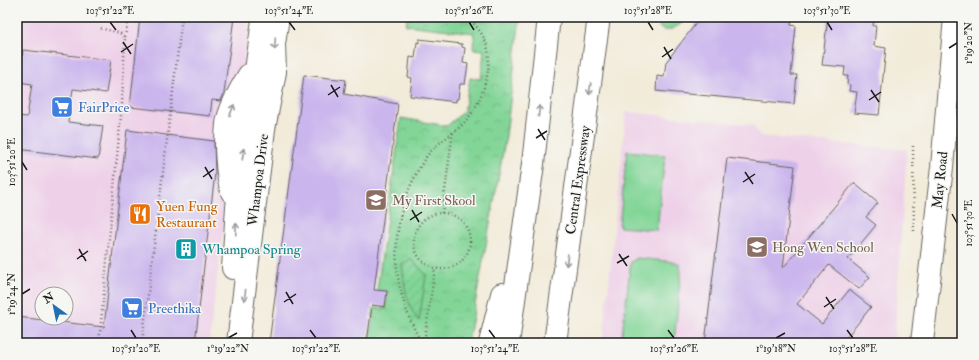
<svg xmlns="http://www.w3.org/2000/svg" width="979" height="360" viewBox="0 0 979 360" font-family="'IM FELL Double Pica',serif">
<defs>
<pattern id="park-crowns" width="20" height="18" patternUnits="userSpaceOnUse"><rect width="20" height="18" fill="#82d597"/><path d="M2 6a3 3 0 1 1 6 0M12 15a3 3 0 1 1 6 0" fill="none" stroke="#70b682"/></pattern>
<pattern id="garden-furrows" width="10" height="10" patternUnits="userSpaceOnUse"><rect width="10" height="10" fill="#82d597"/><path d="M-1 1l2-2M0 10L10 0M9 11l2-2" fill="none" stroke="#70b682"/></pattern>
</defs>
<rect width="100%" height="100%" fill="#f6f6f2"/>
<filter id="ink" filterUnits="userSpaceOnUse"><feTurbulence type="fractalNoise" baseFrequency=".025" numOctaves="2"/><feDisplacementMap in="SourceGraphic" scale="8" xChannelSelector="R" yChannelSelector="G"/><feConvolveMatrix kernelMatrix="1 2 1 2 8 2 1 2 1" color-interpolation-filters="sRGB"/></filter>
<filter id="wash" filterUnits="userSpaceOnUse"><feTurbulence type="fractalNoise" baseFrequency=".012" numOctaves="4" result="noise"/><feDisplacementMap in="SourceGraphic" scale="16" xChannelSelector="R" yChannelSelector="G"/><feGaussianBlur stdDeviation="0.9" result="paint"/><feColorMatrix in="noise" values="0 0 0 0 0 0 0 0 0 0 0 0 0 0 0 0 0 1.4 0 .05"/><feComposite in="paint" operator="in"/></filter>
<g filter="url(#wash)">
<rect width="100%" height="100%" fill="#f2ebd9"/>
<g fill="#eed0e8" fill-rule="evenodd">
<path d="M17 17H250L209 343H17ZM42 294H66V318H42Z"/>
<path d="M626 112 753 125 760 136 907 150 894 343H603Z"/>
</g>
<g fill="url(#park-crowns)" stroke="#4f785a">
<path d="M407 17H520L506 136 468 343H369L374 308H386L388 291 377 290 401 118 447 126 464 111 470 78 481 79 484 50 473 49 474 33 406 25Z"/>
<path d="M658 17H688C680 27 656 41 658 17Z"/>
</g>
<path fill="url(#garden-furrows)" stroke="#4f785a" d="M411 259 426 275 419 321C406 305 404 284 402 264Z"/>
<g fill="#82d597" stroke="#4f785a">
<path d="M627 151 665 155 657 230 619 227Z"/>
<path d="M637 258 675 262 680 265 681 273 674 343H621L630 268 631 262Z"/>
</g>
<g id="blocks">
<g fill="#cbb5ed">
<path d="M140 17H234L224 93 221 101 212 100 210 116 130 107Z"/>
<path d="M701 17H742L774 20V17H792L791 25 796 26 791 75H797L794 104 656 91 657 76 664 77 666 62Z"/>
<path d="M828 17H874L873 26H876L874 46 886 48 879 115 854 113 857 92 849 91 850 85 847 84 848 76H844L845 67 822 65Z"/>
<path d="M419 39 462 44V47L465 48 463 63 468 64 465 84H460L458 99H456V102L410 96 412 78 408 77 410 57 415 58 417 42 419 43Z"/>
<path d="M23 50 111 60 106 93 73 89 68 122 103 126 98 159 17 149V116L27 117 32 84 19 82Z"/>
<path d="M304 75 346 80 344 94 398 104 374 290 387 291 385 307 372 305 367 343H269Z"/>
<path d="M127 130 214 141 215 173 195 343H17V317L104 327Z"/>
<path d="M727 158 795 166 783 268 854 183 878 203 866 217 876 225 848 259 870 277 859 289 829 265 797 304 822 324 849 290 871 307 842 343H705Z"/>
</g>
</g>
</g>
<g filter="url(#ink)">
<use href="#blocks" fill-opacity="0" stroke="#67645e" stroke-width="1"/>
<g fill="none" stroke-linecap="round" stroke-linejoin="round">
<g stroke="#67645e" stroke-width="24">
<g id="minor">
<path d="M232 192C226 173 225 143 227 124 229 109 241 88 249 75"/>
<path d="M233 268 237 207 263 20"/>
<path d="M238 343 264 129 275 72 274 44 278 17"/>
<path d="M922 343 942 167 955 17"/>
</g>
</g>
<g stroke="#67645e" stroke-width="24">
<g id="highway">
<path d="M490 343 502 294"/>
<path d="M508 343 533 164 549 17"/>
<path d="M555 343 599 17"/>
</g>
</g>
<g stroke="#67645e" stroke-width="2.5" stroke-dasharray="1 3" stroke-linecap="butt">
<path d="M125 37 128 17"/>
<path d="M913 146 914 233"/>
<path d="M442 213 453 131"/>
<circle cx="442" cy="241" r="28"/>
<path d="M99 343 122 105 125 38 120 33 100 28"/>
<path d="M142 343 182 17"/>
<path d="M422 343C387 284 388 218 424 160 434 144 451 136 464 123 480 106 492 73 488 50 486 37 477 27 468 17"/>
<path d="M424 343 435 268"/>
</g>
<use href="#minor" stroke="#fff" stroke-width="22"/>
<use href="#highway" stroke="#fff" stroke-width="22"/>
</g>
<defs><path id="oneway-shaft" d="M-6 0H5M1.5-3L5.5 0L1.5 3" fill="none" stroke-width="1.6" stroke-linecap="round" stroke-linejoin="round"/></defs>
<g stroke="#999">
<use href="#oneway-shaft" transform="translate(275 44) rotate(93)"/>
<use href="#oneway-shaft" transform="translate(590 89) rotate(98)"/>
<use href="#oneway-shaft" transform="translate(232 110) rotate(-69)"/>
<use href="#oneway-shaft" transform="translate(539 111) rotate(-84)"/>
<use href="#oneway-shaft" transform="translate(243 154) rotate(-83)"/>
<use href="#oneway-shaft" transform="translate(236 229) rotate(-87)"/>
<use href="#oneway-shaft" transform="translate(567 260) rotate(98)"/>
<use href="#oneway-shaft" transform="translate(245 295) rotate(96)"/>
</g>
</g>
<path fill="none" stroke="#1c1c1c" stroke-width="1.5" d="M110 22 116 30M289 22 295 30M469 22 474 30M648 22 653 30M827 22 832 30M123 42 131 54M664 47 671 59M949 48 957 43M121 52 133 44M662 57 673 49M331 85 338 97M871 90 879 102M328 95 340 87M869 100 881 92M538 129 545 140M536 138 547 131M22 162 27 170M205 167 212 179M745 172 753 184M203 177 214 169M743 182 755 174M412 210 419 222M952 214 957 223M410 220 422 212M79 249 86 261M619 254 627 266M77 259 88 251M617 263 629 256M286 292 293 304M22 294 30 289M826 297 834 309M284 302 296 294M824 307 836 299M131 330 136 338M310 330 316 338M489 330 495 338M668 330 674 338M847 330 853 338M228 338 237 333M776 338 785 333"/>
<defs>
<g id="supermarket-square" transform="scale(1.15)"><rect x="-9" y="-9" width="18" height="18" rx="4" fill="#3f7fe0" stroke="#f6f6f2"/><path d="M-6-5.5h2.5l.6 2H6L4.5 2H-2.5L-4.4-4H-6ZM-1.5 3.2a1.3 1.3 0 1 0 .1 0ZM3 3.2a1.3 1.3 0 1 0 .1 0Z" fill="#fff"/></g>
<g id="school-square" transform="scale(1.15)"><rect x="-9" y="-9" width="18" height="18" rx="4" fill="#8d6e63" stroke="#f6f6f2"/><path d="M0-5L7-2L0 1L-7-2ZM-4 1L0 2.5L4 1V4Q0 6-4 4Z" fill="#fff"/></g>
<g id="restaurant-square" transform="scale(1.15)"><rect x="-9" y="-9" width="18" height="18" rx="4" fill="#e8710a" stroke="#f6f6f2"/><path d="M-5-6h1v4h1v-4h1v4h1v-4h1v5L-1.5 .5V6h-2V.5L-5-1ZM5-6V6H3V1.5H1.5Q1.5-4 5-6Z" fill="#fff"/></g>
<g id="building-square" transform="scale(1.15)"><rect x="-9" y="-9" width="18" height="18" rx="4" fill="#0f9aa8" stroke="#f6f6f2"/><path d="M-4-6H4V6H1V3H-1V6H-4ZM-2.5-4.3h1.7v1.8h-1.7ZM.8-4.3h1.7v1.8H.8ZM-2.5-1h1.7V.8h-1.7ZM.8-1h1.7V.8H.8Z" fill="#fff"/></g>
</defs>
<g fill-rule="evenodd">
<use href="#supermarket-square" x="62" y="107"/>
<use href="#school-square" x="376" y="200"/>
<use href="#restaurant-square" x="140" y="214"/>
<use href="#school-square" x="757" y="247"/>
<use href="#building-square" x="186" y="249"/>
<use href="#supermarket-square" x="132" y="308"/>
</g>
<g text-anchor="middle" dominant-baseline="central" stroke-width="3" stroke-linejoin="round" paint-order="stroke">
<g font-size="14" fill="#366cbe" stroke="#f6f6f2" text-anchor="start">
<text x="78" y="107">FairPrice</text>
<text x="148" y="308">Preethika</text>
</g>
<g font-size="14" fill="#1c1c1c" stroke="#f6f6f2">
<text transform="translate(258 180) rotate(-83)">Whampoa Drive</text>
<text transform="translate(578 180) rotate(-82)">Central Expressway</text>
<text transform="translate(940 180) rotate(-84)">May Road</text>
</g>
<g font-size="14" fill="#785e54" stroke="#f6f6f2" text-anchor="start">
<text x="392" y="200">My First Skool</text>
<text x="772" y="247">Hong Wen School</text>
</g>
<g font-size="14" fill="#c56008" stroke="#f6f6f2" text-anchor="start">
<text x="156" y="206">Yuen Fung<tspan x="156" dy="16">Restaurant</tspan></text>
</g>
<g font-size="14" fill="#0d838f" stroke="#f6f6f2" text-anchor="start">
<text x="202" y="249">Whampoa Spring</text>
</g>
</g>
<rect width="979" height="360" fill="none" stroke="#f6f6f2" stroke-width="44"/>
<g transform="translate(54 306) rotate(327)"><circle r="19" fill="#f6f6f2" stroke="#9f9f9c"/>
<path d="M0-3L7 15L0 10L-7 15Z" fill="#1f6fb2"/>
<text y="-6" font-size="11" font-weight="bold" text-anchor="middle" fill="#1c1c1c">N</text>
</g>
<rect x="22" y="22" width="935" height="316" fill="none" stroke="#1c1c1c" stroke-width="1.5"/>
<g font-size="10" text-anchor="middle" fill="#1c1c1c">
<text x="110" y="14">103°51'22"E</text>
<text x="289" y="14">103°51'24"E</text>
<text x="469" y="14">103°51'26"E</text>
<text x="648" y="14">103°51'28"E</text>
<text x="827" y="14">103°51'30"E</text>
<text transform="translate(968 43) rotate(-90)" y="4">1°19'20"N</text>
<text transform="translate(11 162) rotate(-90)" y="4">103°51'20"E</text>
<text transform="translate(968 223) rotate(-90)" y="4">103°51'30"E</text>
<text transform="translate(11 294) rotate(-90)" y="4">1°19'24"N</text>
<text x="136" y="352">103°51'20"E</text>
<text x="228" y="352">1°19'22"N</text>
<text x="316" y="352">103°51'22"E</text>
<text x="495" y="352">103°51'24"E</text>
<text x="674" y="352">103°51'26"E</text>
<text x="776" y="352">1°19'18"N</text>
<text x="853" y="352">103°51'28"E</text>
</g>
</svg>
